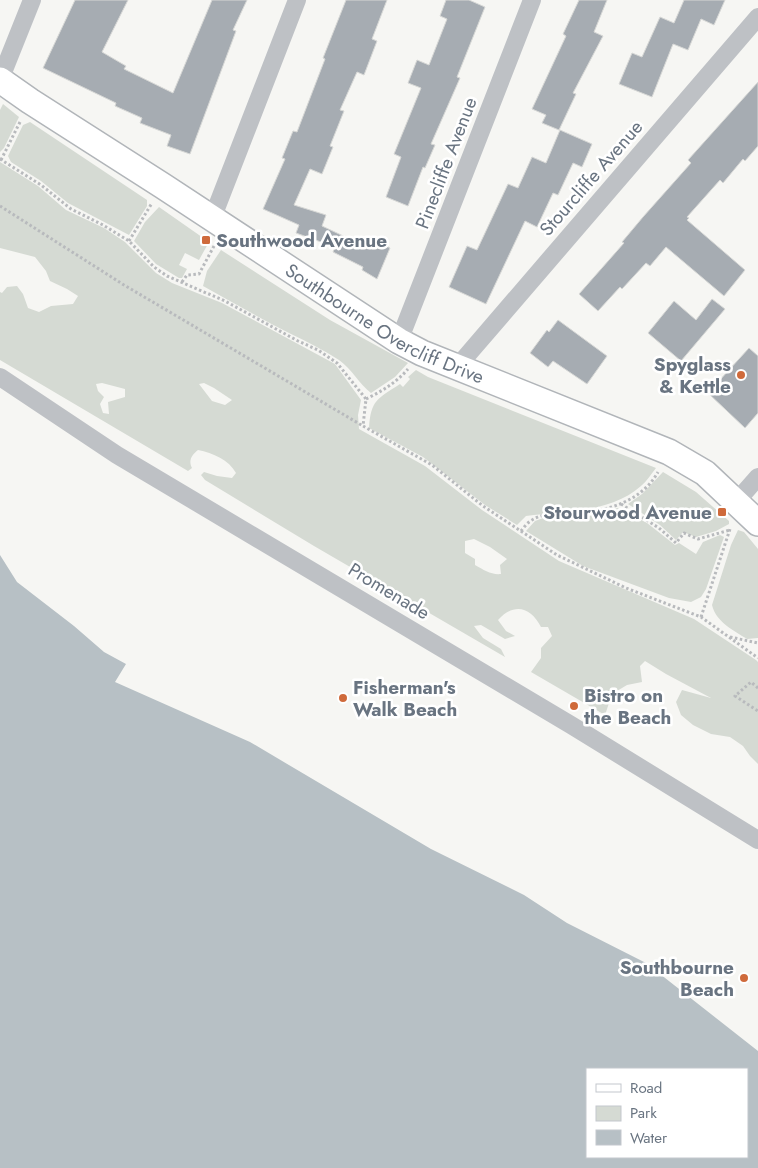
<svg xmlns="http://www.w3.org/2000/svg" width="758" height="1168" viewBox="0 0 758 1168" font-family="Jost,sans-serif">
<rect width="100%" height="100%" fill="#f6f6f3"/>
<g fill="#d5dad3" fill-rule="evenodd">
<path d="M3 104 19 117 4 148 0 152V110Z"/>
<path d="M30 122 147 200V206L129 235 68 203 41 181 11 162 8 156 23 125Z"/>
<path d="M0 162 38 186 66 210 104 228 125 242 156 273 172 283 222 303 335 364 361 400 358 415 359 429 425 466 482 510 559 561 694 619 756 660 758 662V764L750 756 743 746 730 737 711 734 693 725 681 715 676 702 682 690 711 698 666 674 645 661 640 666 642 682 627 685 612 694 605 715 531 672 541 658V648L552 636 548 627H541C531 607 514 602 498 620L506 631 515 636 505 639 481 625 474 626 483 638 501 649 505 657 314 546 205 480 201 475 204 472 217 476 232 478 236 473C229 460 213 453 198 450 192 455 188 460 192 468L188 471 0 360V292L2 293 7 287 17 286 23 294 28 308 39 312 51 306 73 304 78 296 67 289 50 281 46 271 35 257 0 248ZM102 383 125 389V397L108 402 109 414 103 413 100 404 104 397 98 391 96 384ZM204 383 214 388 232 400 225 405 212 401 199 384ZM474 539 490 547 507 559 500 565 501 574C491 575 484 570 475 565V559L465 553V541Z"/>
<path d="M159 207 209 242 199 260 185 253 179 265 187 269 182 278H179L156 264 134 241 145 222Z"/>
<path d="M221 250 330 320 408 363 395 377 371 393C359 384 352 369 339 360 323 350 308 342 291 334 261 319 232 302 203 286L207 271Z"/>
<path d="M416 370 428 377 656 468C651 474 647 481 641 486 611 513 563 511 526 516L517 525 485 505 423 457 369 428C371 400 377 399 400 384L403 387 410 379 408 377Z"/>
<path d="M663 472 696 492 729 521V524L716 531 696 537 683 532 676 540 660 525 628 504 642 494Z"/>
<path d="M618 508 647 523 675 545 679 543 696 554 703 542 720 535 724 537 706 589 701 597 691 602 669 598 583 566 526 531 535 521 546 517 587 516Z"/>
<path d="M738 530 744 532 758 549V638L747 639C733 630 716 622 712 605L731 545Z"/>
</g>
<path fill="#b7c0c5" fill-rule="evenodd" d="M0 555 17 582 74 626 104 652 126 664 115 682 250 742 431 849 524 895 567 923 646 963 758 1051V1168H0ZM587 1069H747V1157H587Z"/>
<g fill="#a6acb2" stroke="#d7d8d6">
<path d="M75 0H128L102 52 126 66 124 69 173 93 212 0H247L233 30 236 31 190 154 167 146 171 135 140 123 142 118 115 106 116 103 43 68Z"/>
<path d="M346 0H387L372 39 377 41 364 75 357 72 340 110 344 111 330 146 333 147 322 174 310 169 294 205 326 215 322 226 371 249 375 239 390 248 377 279 362 270 363 267 333 252 335 247 296 233 299 225 263 209 285 159 282 158 293 131 297 132 325 59 323 58Z"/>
<path d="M446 0H469L485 7 457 77 460 78 431 144 435 145 425 168 423 167 408 206 386 197 401 157 394 154 421 88 408 83 417 60 429 65 447 19 440 16Z"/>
<path d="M579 0H607L594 32 603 36 573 93 576 94 559 130 542 123 546 115 532 109 566 36 563 34Z"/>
<path d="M684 0H725L714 25 701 19 688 50 673 44 652 97 619 84 632 53 642 57 660 17 674 23Z"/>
<path d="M758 82V146L745 161 743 159 723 183 720 180 687 217 689 218 687 220 745 270 724 296 666 247 650 266 646 263 622 289 620 287 598 311 579 294 624 243 622 242 643 217 691 163 688 160Z"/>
<path d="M560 130 592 144 582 167 573 163 558 195 553 193 537 227 525 221 486 304 449 287 467 246 477 250 508 184 518 188 532 157 546 163Z"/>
<path d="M712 299 725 309 681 361 648 333 674 301 696 320Z"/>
<path d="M558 320 607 356 587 384 553 361 548 367 530 353 547 330 549 332Z"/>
<path d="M749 348 758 356V413L745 428 708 393Z"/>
</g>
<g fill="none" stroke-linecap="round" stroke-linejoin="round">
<g stroke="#b1b5b9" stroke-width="28">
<g id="secondary">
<path id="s1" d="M0 80 30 101 163 186 399 341 422 353 669 452 705 473 758 523"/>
</g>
</g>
<g stroke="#b8babd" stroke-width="3" stroke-dasharray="2.5 2.5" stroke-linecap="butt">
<path d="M0 159 41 185 71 209 103 225 129 241 154 267 167 276 225 301 298 341 318 350 337 363 366 399 363 426 432 465 483 506 557 555 626 588 701 617 758 658"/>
<path d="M1 160 21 120"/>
<path d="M0 206 124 285 363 426"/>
<path d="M129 241 152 203"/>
<path d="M182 282 187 275 199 274 214 246"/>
<path d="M366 399C382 391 396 383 408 369"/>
<path d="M621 504 659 528 676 543 684 533 698 539 730 530"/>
<path d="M521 531C524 527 528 522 532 520 546 511 563 516 578 514 609 510 642 501 658 472"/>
<path d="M701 617 730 529"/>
<path d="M730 637 758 643"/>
<path d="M758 688 751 682 735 696 758 711"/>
</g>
<g stroke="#bec1c5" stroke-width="18">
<path d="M0 80 32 0"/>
<path d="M212 219 297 0"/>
<path d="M399 341 532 0"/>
<path d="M457 367 758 17"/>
<path d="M0 377 117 455 571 725 758 840"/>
<path d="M736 502 758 477"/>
</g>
<use href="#secondary" stroke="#fff" stroke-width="25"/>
</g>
<g fill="#cf6a3b" stroke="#fff" stroke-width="2">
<rect x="201" y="235" width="10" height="10" rx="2.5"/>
<circle cx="741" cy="375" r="5"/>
<rect x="717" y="507" width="10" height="10" rx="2.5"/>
<circle cx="343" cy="698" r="5"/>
<circle cx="574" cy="706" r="5"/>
<circle cx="744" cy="978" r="5"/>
</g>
<g text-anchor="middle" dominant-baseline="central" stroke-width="5" stroke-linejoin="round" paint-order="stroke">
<g font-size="19" fill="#697481" stroke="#fff">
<text transform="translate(446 163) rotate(-69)">Pinecliffe Avenue</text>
<text transform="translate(591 178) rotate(-49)">Stourcliffe Avenue</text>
<text stroke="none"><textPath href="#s1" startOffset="456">Southbourne Overcliff Drive</textPath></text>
<text transform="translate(389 591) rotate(31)">Promenade</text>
</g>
<g font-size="19" font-weight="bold" fill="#697481" stroke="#fff" text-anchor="start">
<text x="216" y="240">Southwood Avenue</text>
<text x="731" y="364" text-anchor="end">Spyglass<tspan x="731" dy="22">&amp; Kettle</tspan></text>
<text x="712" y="512" text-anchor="end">Stourwood Avenue</text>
<text x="353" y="687">Fisherman's<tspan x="353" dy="22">Walk Beach</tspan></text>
<text x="584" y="695">Bistro on<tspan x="584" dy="22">the Beach</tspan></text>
<text x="734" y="967" text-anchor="end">Southbourne<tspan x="734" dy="22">Beach</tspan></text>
</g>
</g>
<rect x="586" y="1068" width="162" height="90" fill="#ffffff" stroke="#c3c7cd"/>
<rect x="596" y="1084" width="25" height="8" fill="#ffffff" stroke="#c3c7cd"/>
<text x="630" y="1093" font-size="15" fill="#697481">Road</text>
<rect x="596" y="1106" width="25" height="15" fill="#d5dad3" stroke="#c3c7cd"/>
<text x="630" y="1118" font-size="15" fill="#697481">Park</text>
<rect x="596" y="1130" width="25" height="15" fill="#b7c0c5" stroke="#c3c7cd"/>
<text x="630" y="1143" font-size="15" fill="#697481">Water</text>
</svg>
